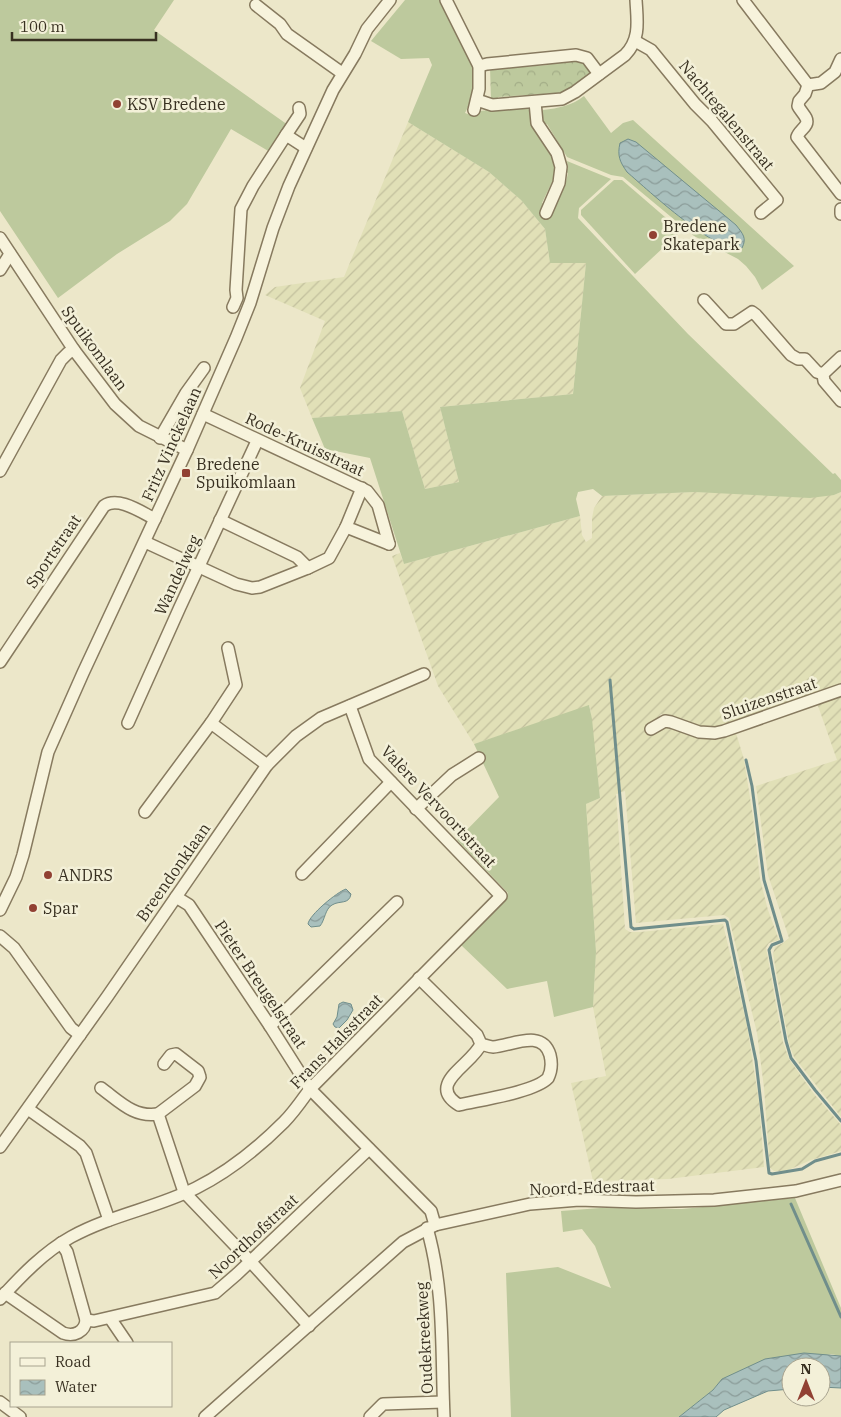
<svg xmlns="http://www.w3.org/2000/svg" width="841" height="1417" viewBox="0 0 841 1417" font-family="'IBM Plex Serif',serif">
<defs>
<pattern id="farmland-furrows" width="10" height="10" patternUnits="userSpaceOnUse" patternTransform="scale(1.25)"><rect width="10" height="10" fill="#e1e0b7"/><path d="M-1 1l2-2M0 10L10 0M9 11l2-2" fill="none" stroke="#c2c09d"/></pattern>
<pattern id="park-crowns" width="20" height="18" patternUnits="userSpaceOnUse" patternTransform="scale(1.25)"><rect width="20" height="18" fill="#bdc99d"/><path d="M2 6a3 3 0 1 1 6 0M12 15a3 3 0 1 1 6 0" fill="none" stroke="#a3ad87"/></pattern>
<pattern id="water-waves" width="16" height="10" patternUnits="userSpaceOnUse" patternTransform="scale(1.25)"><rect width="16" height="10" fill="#a9c0bd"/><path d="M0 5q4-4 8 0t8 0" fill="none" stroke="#8b9c99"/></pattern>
</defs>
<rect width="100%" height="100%" fill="#ece7c9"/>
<g fill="url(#farmland-furrows)">
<path d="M408 122 489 172 521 200 545 229 550 263H586L573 394 440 407 459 482 425 489 402 411 312 418 300 388 325 321 265 295 275 287 344 277Z"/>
<path d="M695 492 834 495 841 492V686L727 726 709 729 691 726 661 714 657 719 673 728 735 730 744 759 753 817 760 879 768 910 779 940 769 943 766 948 783 1042 789 1059 814 1094 841 1125V1151L811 1160 786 1171H774L770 1168 764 1088 757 1033 729 918 724 915 636 923 625 791 616 794 625 929 630 932H640L723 924 747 1025 759 1102 764 1167 668 1179 593 1181 571 1083 606 1076 593 1007 596 952 586 804 600 798 590 706 474 744 438 686 392 556 400 553 404 564 580 516 582 535 586 542 592 538V518L594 508 602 496Z"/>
<path d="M841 693V1117L794 1057 789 1044 773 954 775 947 783 943 789 938 768 875 756 786 837 760 817 703Z"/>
</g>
<g fill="#bdc99d">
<path d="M0 0H174L154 30 288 125 270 152 231 129 187 204 170 221 117 254 58 298 0 211Z"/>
<path d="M405 0H440C453 24 478 59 475 87 474 96 469 105 465 113L474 116 480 111 525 106 533 113 537 135 549 153 552 152 556 161 555 183 552 182 542 203 554 209 565 186 568 173 566 172 565 169H568L567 161 611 179 579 208 578 218 688 334 833 474 835 473 841 480V492L834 495 810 498 695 492 602 496 593 489 578 492 576 499 580 516 404 564 370 458 325 449 312 418 402 411 425 489 459 482 440 407 573 394 586 263H550L545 229 521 200 489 172 408 122 432 65 429 58 401 59 371 41Z"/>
<path d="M584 96 611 133 623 123 633 120 794 266 762 290 755 277 746 266 738 259 694 236 623 177 611 175 567 157 547 124 543 125 541 113 543 110C559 108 571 106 584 96Z"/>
<path d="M614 180H622L680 230V232L635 274 581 215V210Z"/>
<path d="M589 705 592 719 600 798 586 804 596 952 593 1007 554 1017 547 981 507 989 461 945 508 893 457 840 499 797 474 744Z"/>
<path d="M795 1198 841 1308V1356L831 1354 722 1379 713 1390 679 1417H511L506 1273 558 1267 611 1288 595 1246 582 1229 563 1232 561 1211 600 1208 682 1209Z"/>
</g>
<path fill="url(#park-crowns)" d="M580 59 590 69V75L571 88 559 93 498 97 497 101H491L490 67 522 64 523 67 548 65V62Z"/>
<g fill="url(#water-waves)" stroke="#708e8b">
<path d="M628 139 636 142 736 225C743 234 747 238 742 248 717 255 648 190 627 172 620 162 617 156 620 143Z"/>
<path d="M346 889 351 894C349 905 340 900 332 905 325 909 325 920 320 926L311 927 308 924C309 915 337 892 346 889Z"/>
<path d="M343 1002 351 1004 353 1010 347 1020 339 1028 335 1027 333 1024 337 1017 339 1004Z"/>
<path d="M804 1353 841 1356V1388L821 1387V1367H791V1389L768 1391 724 1410 716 1417H679L713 1390 722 1379 765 1359Z"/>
</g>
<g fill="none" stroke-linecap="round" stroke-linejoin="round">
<g stroke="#708e8b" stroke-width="3">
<path d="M610 680 631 927 634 929 725 920 727 922 756 1061 769 1173 772 1174 802 1169 815 1161 841 1154"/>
<path d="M746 760 752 786 764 880 782 941 772 945 769 950 786 1041 791 1058 815 1090 841 1121"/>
<path d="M791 1204 841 1317"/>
</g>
<g stroke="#877a5f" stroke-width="14">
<g id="minor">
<path d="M446 0 479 66V89L474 110"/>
<path d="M743 0 808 85"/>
<path d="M256 5 280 24 287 34 342 73"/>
<path d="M635 41 651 50 695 104 712 121 777 200 761 213"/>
<path d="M841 59 835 72 821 83 808 85 805 94 799 101 798 106C800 110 804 114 806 118 810 126 799 130 797 137L841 194"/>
<path d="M479 66 487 64 576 55 587 58 599 74"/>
<path d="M477 100 492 105 562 99 575 92 625 55C641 39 637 20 636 0"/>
<path d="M535 102 537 123 557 153 561 167 559 183 546 213"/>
<path d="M286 135 300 114 299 108"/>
<path d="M841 209V214"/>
<path d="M0 238 74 350 115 404 139 426 187 450"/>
<path d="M0 270 10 254"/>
<path d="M704 300 726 324H734L752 312 756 315 791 355 798 359H805L817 372 823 374"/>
<path d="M233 307 237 298 236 290 241 209 253 186 286 135 306 148"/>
<path d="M841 357 823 374 824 381 841 401"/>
<path d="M203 414 367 491 378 505 389 544"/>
<path d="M160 438 186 393 204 368"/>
<path d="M0 471 61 360 68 353 74 350"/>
<path d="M362 488 346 527 389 544"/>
<path d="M220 520 297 557 308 568 329 558 346 527"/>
<path d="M145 542 236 584 252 588 260 587 308 568"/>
<path d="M0 662 104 506C118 496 141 512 155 519"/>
<path d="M128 723 180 607 257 441"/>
<path d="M211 723 267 765"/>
<path d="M651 729 665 721 671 722 699 732 715 733 724 731 841 690"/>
<path d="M416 809 452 775 479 758"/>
<path d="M145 812 211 723 236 685 228 648"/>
<path d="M302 874 391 782"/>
<path d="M176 897 189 905 270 1026 310 1089 431 1211 435 1225"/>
<path d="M0 910 16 877 23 855 48 752 83 673 187 450 236 338 250 303 273 228 289 186 333 90 355 54 367 29 390 0"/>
<path d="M0 936 14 948 71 1028 80 1035"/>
<path d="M419 978 477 1035 481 1044C472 1065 425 1084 459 1105 480 1100 535 1092 548 1078 552 1070 552 1063 550 1055 542 1028 511 1046 493 1047 489 1047 485 1045 481 1044"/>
<path d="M270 1026 397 902"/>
<path d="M101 1088C119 1101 134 1118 158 1114L184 1192 250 1261 309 1326"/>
<path d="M28 1109 80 1146 86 1153 109 1220"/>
<path d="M158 1114 195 1086 200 1077 198 1071 176 1054 171 1055 164 1064"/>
<path d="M0 1147 107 997 267 765 296 736 321 718 424 674"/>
<path d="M427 1228C445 1290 441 1354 444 1417"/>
<path d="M5 1293 63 1333C74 1337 85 1332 86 1320L67 1252 61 1243"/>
<path d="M0 1299C21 1276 44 1252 71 1237 111 1215 156 1208 196 1188 228 1172 259 1147 284 1122 294 1112 302 1100 310 1089L501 896 369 759 350 706"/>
<path d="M110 1318 127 1343"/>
<path d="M86 1320 94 1321 215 1293 237 1274 369 1149"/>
<path d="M0 1402 20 1417"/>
<path d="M205 1417 403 1242 435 1225 530 1204 579 1200 636 1202 714 1200 796 1191 841 1180"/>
<path d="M370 1417 383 1404 443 1402"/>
</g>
</g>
<use href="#minor" stroke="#f7f3dc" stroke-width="11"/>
</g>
<g fill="#914133" stroke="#f3f0d8" stroke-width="2">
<circle cx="117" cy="104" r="5"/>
<circle cx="653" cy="235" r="5"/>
<rect x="181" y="468" width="10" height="10" rx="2.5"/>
<circle cx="48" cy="875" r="5"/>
<circle cx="33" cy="908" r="5"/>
</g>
<g text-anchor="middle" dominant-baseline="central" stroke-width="5" stroke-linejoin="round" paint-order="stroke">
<g font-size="16" fill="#383021" stroke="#f3f0d8" text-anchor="start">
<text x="127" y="104">KSV Bredene</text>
<text x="663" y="226">Bredene<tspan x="663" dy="18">Skatepark</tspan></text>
<text x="196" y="464">Bredene<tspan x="196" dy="18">Spuikomlaan</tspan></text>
<text x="58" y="875">ANDRS</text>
<text x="43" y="908">Spar</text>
</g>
<g font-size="16" fill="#383021" stroke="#f3f0d8">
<text transform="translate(727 115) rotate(50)">Nachtegalenstraat</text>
<text transform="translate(95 348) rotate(54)">Spuikomlaan</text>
<text transform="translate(171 444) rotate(-66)">Fritz Vinckelaan</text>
<text transform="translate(305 444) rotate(25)">Rode-Kruisstraat</text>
<text transform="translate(53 551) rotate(-56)">Sportstraat</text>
<text transform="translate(177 575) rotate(-65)">Wandelweg</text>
<text transform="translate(769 698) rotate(-19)">Sluizenstraat</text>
<text transform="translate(439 806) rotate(47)">Valère Vervoortstraat</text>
<text transform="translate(173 872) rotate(-55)">Breendonklaan</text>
<text transform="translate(261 984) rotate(56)">Pieter Breugelstraat</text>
<text transform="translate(336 1041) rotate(-46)">Frans Halsstraat</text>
<text transform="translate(592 1187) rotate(-2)">Noord-Edestraat</text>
<text transform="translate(253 1236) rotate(-43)">Noordhofstraat</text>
<text transform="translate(424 1338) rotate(-93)">Oudekreekweg</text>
</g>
</g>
<rect x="10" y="1342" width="162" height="65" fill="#f3f0d8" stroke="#a8a38f"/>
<rect x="20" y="1358" width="25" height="8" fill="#f7f3dc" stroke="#a8a38f"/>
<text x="55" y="1367" font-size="15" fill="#383021">Road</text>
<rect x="20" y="1380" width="25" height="15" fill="url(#water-waves)" stroke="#a8a38f"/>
<text x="55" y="1392" font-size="15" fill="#383021">Water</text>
<g transform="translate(806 1382)"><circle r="24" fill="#f3f0d8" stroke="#a8a38f"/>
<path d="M0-4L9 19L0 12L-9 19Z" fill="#914133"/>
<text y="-8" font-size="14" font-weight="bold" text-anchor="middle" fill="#383021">N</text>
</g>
<path d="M12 32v8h144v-8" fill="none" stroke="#383021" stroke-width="2.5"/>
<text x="20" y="32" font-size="15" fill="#383021" stroke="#f3f0d8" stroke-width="4" paint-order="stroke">100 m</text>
</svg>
